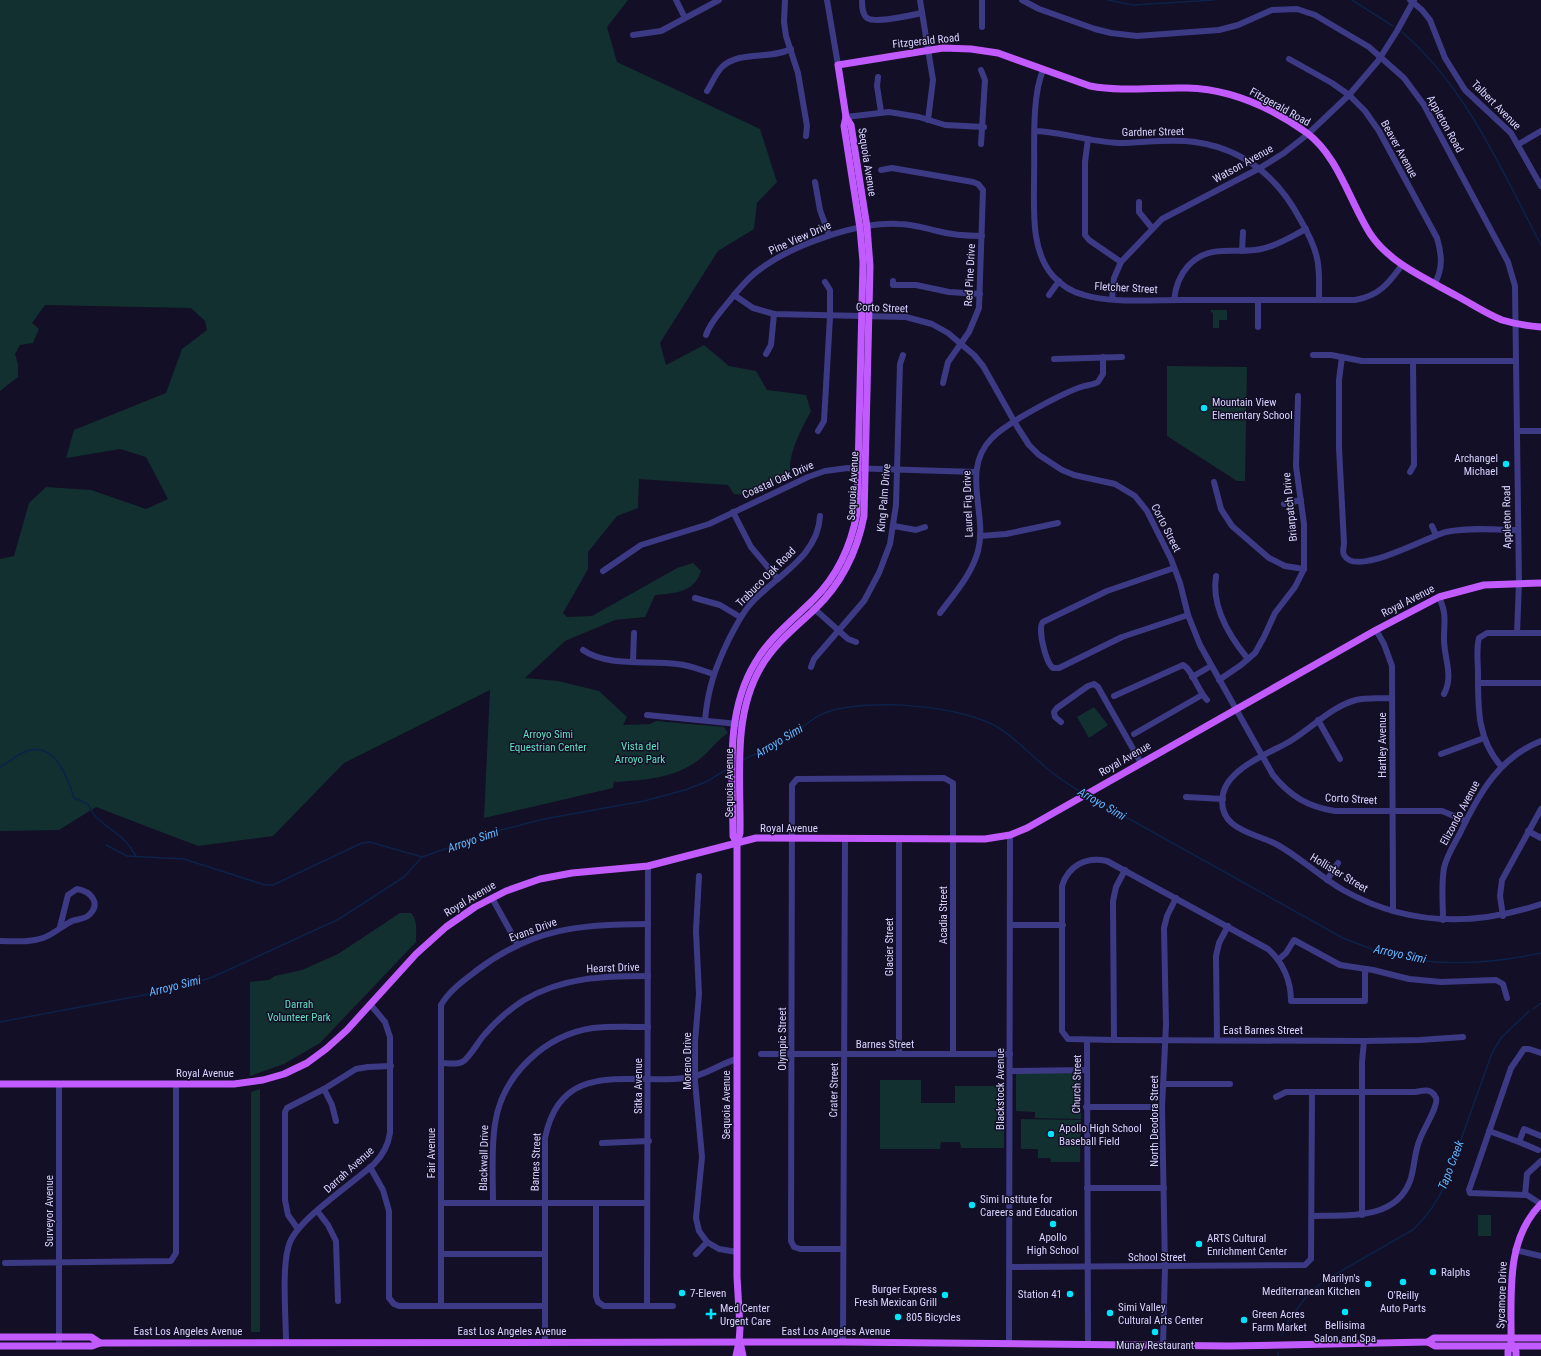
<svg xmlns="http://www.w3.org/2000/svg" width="1541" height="1356" viewBox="0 0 1541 1356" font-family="'Roboto Condensed',sans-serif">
<rect width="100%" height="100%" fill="#130f26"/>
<g fill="#12302f">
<path d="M0 0H628L607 27 617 62 760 129 777 182 757 203 754 229 718 251 660 343 666 365 704 345 729 366 756 371 767 390 806 395 811 411C803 426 786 457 791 474L744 495 734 494 728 485 639 479 638 508 617 516 588 552V569L563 613 567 617 592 616 677 568 693 563 701 571C694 593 675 593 655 595L645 617 615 620 565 641 525 678 558 681 599 691 627 717 623 725 650 724 656 721 724 727 728 733C717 740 710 751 701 758 677 778 646 780 616 782L614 781 613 788 484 818 490 690 344 763 273 836 198 846 96 807 59 830 0 831V559L14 556 29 503 46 487 91 490 146 509 168 499 146 457 120 449 66 458 74 430 166 393 182 349 207 330 205 321 191 308 45 305 32 323 39 329 33 343 20 345 15 354 18 364V377L0 391Z"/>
<path d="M1211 310H1227V320H1219V328H1213V313L1211 312Z"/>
<path d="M1167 366 1247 367 1245 481H1237L1167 436Z"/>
<path d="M1094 707 1108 725 1089 738 1077 717Z"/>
<path d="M400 913H411C418 920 416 933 416 942L320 1043 284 1064 250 1076V982L269 980 275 976 302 970 338 954Z"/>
<path d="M1016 1073H1082L1081 1119 1035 1118V1112L1016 1111Z"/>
<path d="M880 1080H921V1103H955V1086H1004V1148H961L960 1142H941L940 1149H880Z"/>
<path d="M260 1089V1332H251V1092Z"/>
<path d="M1021 1119 1081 1120 1080 1162H1051L1050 1158H1038V1149H1021Z"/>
<rect x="1478" y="1215" width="13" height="21"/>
</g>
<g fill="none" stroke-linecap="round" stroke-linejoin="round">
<g stroke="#0c2248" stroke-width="1.5">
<path d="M1108 0 1133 5 1214 0"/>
<path d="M1352 0 1393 26"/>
<path d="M1402 32C1467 88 1502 171 1541 245"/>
<path d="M743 760C757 752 772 748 786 739 800 731 811 717 827 712 869 698 961 705 999 728 1016 739 1028 752 1043 765 1055 776 1069 785 1083 793"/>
<path d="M0 767C9 762 20 752 30 750 57 745 68 779 74 798L88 804C90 808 93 814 96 817 113 833 123 834 136 856"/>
<path d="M1088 796 1343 938C1357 943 1370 949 1383 953 1435 968 1489 964 1541 953"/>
<path d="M106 845 127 856 184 859 265 885H273L362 843 370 842 422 857"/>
<path d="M1533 1009 1541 1003"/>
<path d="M0 1022 171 990 213 977 339 919 404 877 422 857 497 831 544 819 644 801 685 790 706 782 729 768"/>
<path d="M1282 1335 1290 1318 1310 1292 1324 1281 1414 1229C1427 1216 1436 1204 1444 1187L1492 1053 1501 1038 1529 1011"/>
<path d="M1278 1356V1352"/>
</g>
<g stroke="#3d3a85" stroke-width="6">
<path d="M676 0 685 18"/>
<path d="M785 0 784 22 786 36 798 73 807 126 806 136"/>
<path d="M827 0 838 65"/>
<path d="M862 0C862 6 862 14 867 18 876 24 911 15 922 13"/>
<path d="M920 0 933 80 928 120"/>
<path d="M1022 0 1039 9 1095 29 1111 33 1137 36 1219 30 1238 25 1272 10 1297 9 1315 15 1369 47 1404 78 1424 105 1508 262 1515 286 1519 583 1517 633"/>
<path d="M1410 0 1422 10 1430 20 1445 58 1465 90 1511 133 1541 186"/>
<path d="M982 27V0"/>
<path d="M633 35 661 31 719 0"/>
<path d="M1289 59 1332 83 1349 95 1365 111 1379 131 1437 238C1442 255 1443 268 1435 283"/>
<path d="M981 70 985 80 981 144"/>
<path d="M1043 70C1031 99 1035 148 1034 180 1034 212 1031 251 1053 276 1061 285 1072 292 1084 295 1109 303 1152 300 1180 300 1238 300 1297 300 1355 300 1379 296 1389 283 1402 265"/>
<path d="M878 77 877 86 881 112"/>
<path d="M707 91C712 83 716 73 722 67 740 50 769 60 791 49"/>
<path d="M846 117 889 112 919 117 945 125 984 127"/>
<path d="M1035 131C1063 132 1090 142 1119 143 1144 143 1169 138 1195 142 1244 149 1277 176 1300 219 1307 231 1314 244 1317 258 1320 271 1319 286 1319 300"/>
<path d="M1088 139 1085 162V235L1089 240 1121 262"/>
<path d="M1519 144 1541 131"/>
<path d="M881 170 892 168 973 182 978 184 983 190 979 308 969 332 948 362 943 383"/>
<path d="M815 182 820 210 829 235"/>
<path d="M1139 202V212L1152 228"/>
<path d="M1242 251 1243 232"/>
<path d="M893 281V285H916L949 292 980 294"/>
<path d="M734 295 753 308 774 314 906 317 932 324 948 333 974 355 983 366 1018 428 1029 445 1039 455 1062 470 1074 475 1115 484 1135 496 1147 511 1171 559 1180 583 1188 615 1200 645 1273 775C1290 796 1308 807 1335 811H1442L1466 821"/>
<path d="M1049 295 1059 281"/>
<path d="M1112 299 1114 278 1121 262 1162 219 1260 168 1284 153 1308 134 1349 95 1378 61 1397 31 1414 0"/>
<path d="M1174 300C1177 273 1193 252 1222 251 1235 250 1248 252 1261 249 1277 246 1292 236 1306 229"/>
<path d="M1258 300V327"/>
<path d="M706 335C710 323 718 315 726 305 736 293 746 279 759 270 792 245 857 222 898 224 912 224 924 228 937 231 952 235 966 236 982 236"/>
<path d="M766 354 771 345 774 314"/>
<path d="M1313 355H1331L1362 361H1516"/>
<path d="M1342 357 1339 380V448L1344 543C1344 547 1342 551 1344 555 1356 578 1428 536 1446 532 1469 527 1494 530 1517 530"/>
<path d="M1054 359 1122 357"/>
<path d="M818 431 824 421 830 317V290L825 282"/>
<path d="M1517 431H1541"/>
<path d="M1410 472 1414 465 1413 361"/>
<path d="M1214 482 1221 509 1232 526 1269 558 1285 566 1304 569"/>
<path d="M1284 504 1301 500"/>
<path d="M733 512 751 547 778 579"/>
<path d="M894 526 916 530 925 527"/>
<path d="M1432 526 1436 535"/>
<path d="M980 536 1006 534 1058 523"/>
<path d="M1174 568 1107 591 1043 622C1037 628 1046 663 1053 668H1059L1122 637 1188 615"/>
<path d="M603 571 641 545 709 524 808 477 825 471 848 468 976 472"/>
<path d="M1216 576C1211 607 1229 636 1248 659"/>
<path d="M1439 597C1447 615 1444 620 1444 639 1444 659 1454 675 1444 694"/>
<path d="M695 598 720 605 740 617"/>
<path d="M809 604 848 639 856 642"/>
<path d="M940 613C954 594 972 574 978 551 988 514 960 470 992 438 1006 423 1061 394 1081 387 1087 385 1093 385 1098 382L1103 374V357"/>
<path d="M1376 630 1384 644 1392 666 1393 911"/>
<path d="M583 650C607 667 649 660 677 664 690 665 701 670 713 674"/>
<path d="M633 661 634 633"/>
<path d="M811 667 814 659 864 601 879 573 890 544 896 505 900 364 903 355"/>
<path d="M1192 677 1211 666"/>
<path d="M1219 680 1241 665 1255 653 1264 637 1275 613 1295 587 1304 569V524L1296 466 1298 396"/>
<path d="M1478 683H1541"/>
<path d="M1114 696 1183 665C1192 669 1198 691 1207 700"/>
<path d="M1392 698C1380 699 1368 697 1356 700 1330 707 1310 730 1287 743 1267 754 1228 769 1223 794 1216 829 1254 833 1276 844 1300 857 1320 877 1343 890 1407 926 1473 927 1541 904"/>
<path d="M647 715 738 724"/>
<path d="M705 720C708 688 715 668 729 639 735 628 740 617 748 607 771 578 818 559 820 516"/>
<path d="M1318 720 1340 759"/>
<path d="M1061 722 1055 717 1054 712 1057 708 1088 686 1094 684 1098 687 1141 763"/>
<path d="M1134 734 1202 695"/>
<path d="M1441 754 1484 738"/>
<path d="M1501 766C1477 739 1478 707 1478 673 1478 662 1476 649 1479 638L1487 633H1541"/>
<path d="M1186 797 1223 799"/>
<path d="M1528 831 1541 838"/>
<path d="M899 839V1054"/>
<path d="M699 876 696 931 699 994 695 1042V1081L702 1157 696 1218 699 1231 707 1242 719 1249 737 1252"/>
<path d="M1327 880 1338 863"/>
<path d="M492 898 518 945"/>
<path d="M1503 916 1500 896 1502 880 1541 809"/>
<path d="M1443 920C1443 903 1441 885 1444 868 1447 854 1456 842 1462 829 1480 792 1500 757 1541 741"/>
<path d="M1010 925H1063"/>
<path d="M0 941C14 941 29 943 43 938 54 934 62 926 72 921 78 919 85 919 89 915 102 903 90 891 77 889L68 895 60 927"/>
<path d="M1279 959 1286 953 1294 940 1340 965 1373 970 1409 979 1441 982 1496 980 1503 984 1507 998"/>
<path d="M1365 970V1001H1291C1291 981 1283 962 1268 949L1107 861C1086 856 1068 866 1062 886V1031L1068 1039 1114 1040 1364 1041 1420 1040 1463 1037"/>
<path d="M1087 1040 1088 1344"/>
<path d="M1114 1040 1113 901 1116 887 1125 870"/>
<path d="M1217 1040 1216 956 1219 943 1228 926"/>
<path d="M761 1054H1010"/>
<path d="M441 1063C447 1063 456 1065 462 1062 469 1059 479 1040 485 1034 496 1021 510 1009 524 1000 563 977 604 976 648 976"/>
<path d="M1010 1071 1087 1070"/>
<path d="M59 1084V1346"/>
<path d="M1164 1084H1230"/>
<path d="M324 1089 332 1105 336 1121"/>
<path d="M1276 1097 1286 1092H1415C1423 1090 1432 1088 1436 1098 1439 1105 1423 1130 1420 1139 1414 1152 1415 1167 1410 1181 1395 1221 1346 1215 1312 1216"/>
<path d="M1086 1107H1162"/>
<path d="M1489 1131 1519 1142"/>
<path d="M602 1143 649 1141"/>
<path d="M1538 1150 1519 1142 1524 1129 1541 1136"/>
<path d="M370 1167 383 1190 389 1211V1298L394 1304 399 1306H545"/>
<path d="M1087 1188H1164"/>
<path d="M1525 1195 1527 1174 1541 1161"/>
<path d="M441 1203H647"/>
<path d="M493 1203C493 1177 491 1149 495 1124 502 1075 545 1035 593 1028 611 1026 630 1027 648 1027"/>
<path d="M596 1203V1296L598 1302 604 1306H673"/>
<path d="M1541 1204 1527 1195 1470 1193 1469 1190 1511 1068 1524 1049H1529L1541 1053"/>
<path d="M318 1212 328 1225 336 1241 338 1301"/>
<path d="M1362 1215V1062L1364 1041"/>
<path d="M298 1229 288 1215 285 1200V1112L287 1108 324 1089 356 1069 368 1067 391 1066"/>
<path d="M842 1249H800L794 1247 791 1241 792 785 797 779 944 778 953 783V1054"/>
<path d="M1515 1250 1541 1256"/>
<path d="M441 1254H545"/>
<path d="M696 1254 707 1242"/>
<path d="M5 1263 171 1261 176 1253V1084"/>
<path d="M1010 1267 1305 1265 1311 1259 1312 1092"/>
<path d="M441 1306V1005C449 991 464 980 476 971 532 928 581 924 648 924"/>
<path d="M647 1306 648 866"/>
<path d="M286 1342C286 1317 281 1263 290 1242 300 1218 353 1183 374 1164 383 1155 388 1146 390 1133V1037L385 1022 370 1004"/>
<path d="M545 1342V1138C561 1058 629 1085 686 1078 705 1076 719 1064 737 1059"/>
<path d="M843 1342 845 839"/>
<path d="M1009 1343 1010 835"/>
<path d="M1163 1346 1165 1267 1162 1107 1166 1025 1164 928 1167 916 1176 898"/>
</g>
<g stroke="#c25bff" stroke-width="7">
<path d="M737 843 733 836C733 779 724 714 755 663 770 637 793 620 814 599 838 575 851 546 857 513L863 262 860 228 844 126 846 117 838 65 943 48 971 49 998 53 1090 86C1123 92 1154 87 1187 88 1230 89 1272 108 1307 133 1339 157 1350 203 1371 235 1391 264 1427 279 1457 296 1472 304 1487 314 1502 320 1515 324 1528 326 1541 327"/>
<path d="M0 1084H234L263 1080 284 1074 307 1063 326 1049 347 1030 416 954 446 927 475 907 506 891 540 879 572 873 648 866 756 838 985 839 1010 835 1027 828 1376 630 1439 597 1484 585 1541 583"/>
<path d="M0 1337H91L100 1343"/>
<path d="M740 1342 743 1356"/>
<path d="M1428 1342 1435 1346H1541"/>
<path d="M0 1346H92L100 1343 843 1342 1229 1346 1428 1342 1434 1338H1541"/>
<path d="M1511 1346 1516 1351V1356"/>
<path d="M736 1356 739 1342 740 1328 737 1277V843L740 833C741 778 732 716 761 667 775 643 796 627 815 609 841 584 857 552 864 516L870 266 867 227 851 125 846 117"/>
<path d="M1508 1356V1351L1511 1346C1512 1298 1504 1241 1541 1204"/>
</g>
</g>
<g fill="#00e5ff" stroke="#130f26" stroke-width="1.5">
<circle cx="1204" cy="408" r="4"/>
<circle cx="1506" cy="464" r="4"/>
<circle cx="1051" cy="1134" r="4"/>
<circle cx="972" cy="1205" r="4"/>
<circle cx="1053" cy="1224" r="4"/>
<circle cx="1199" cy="1244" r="4"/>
<circle cx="1433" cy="1272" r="4"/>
<circle cx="1403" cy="1282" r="4"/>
<circle cx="1368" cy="1284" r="4"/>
<circle cx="682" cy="1293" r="4"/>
<circle cx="1070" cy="1294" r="4"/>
<circle cx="945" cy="1295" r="4"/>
<circle cx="1345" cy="1312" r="4"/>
<circle cx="1110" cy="1313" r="4"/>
<path d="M709 1308h4v4h4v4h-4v4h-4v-4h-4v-4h4z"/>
<circle cx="898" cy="1317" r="4"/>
<circle cx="1244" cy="1320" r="4"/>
<circle cx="1155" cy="1332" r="4"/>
</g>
<g text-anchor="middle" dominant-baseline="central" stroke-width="3" stroke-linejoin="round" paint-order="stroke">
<g font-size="11" fill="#d9d4ff" stroke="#130f26">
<text transform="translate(926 41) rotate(-6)">Fitzgerald Road</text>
<text transform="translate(1496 105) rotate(45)">Talbert Avenue</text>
<text transform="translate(1280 107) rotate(29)">Fitzgerald Road</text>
<text transform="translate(1445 124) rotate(61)">Appleton Road</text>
<text transform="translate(1153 132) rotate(-1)">Gardner Street</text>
<text transform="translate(1399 149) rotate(61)">Beaver Avenue</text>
<text transform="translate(867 162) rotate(81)">Sequoia Avenue</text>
<text transform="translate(1243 164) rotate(-29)">Watson Avenue</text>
<text transform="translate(800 238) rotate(-24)">Pine View Drive</text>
<text transform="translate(970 275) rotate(-87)">Red Pine Drive</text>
<text transform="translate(1126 288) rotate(3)">Fletcher Street</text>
<text transform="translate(882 308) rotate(2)">Corto Street</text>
<text transform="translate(778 480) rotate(-24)">Coastal Oak Drive</text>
<text transform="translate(853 486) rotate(-87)">Sequoia Avenue</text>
<text transform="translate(884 498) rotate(-85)">King Palm Drive</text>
<text transform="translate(968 504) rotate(-92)">Laurel Fig Drive</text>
<text transform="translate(1290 507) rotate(-96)">Briarpatch Drive</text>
<text transform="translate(1507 517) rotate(-91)">Appleton Road</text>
<text transform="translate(1166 528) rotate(63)">Corto Street</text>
<text transform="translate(766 577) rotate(-45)">Trabuco Oak Road</text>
<text transform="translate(1408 601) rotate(-27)">Royal Avenue</text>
<text transform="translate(1382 745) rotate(-90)">Hartley Avenue</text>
<text transform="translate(1125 759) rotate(-30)">Royal Avenue</text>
<text transform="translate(729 783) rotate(-90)">Sequoia Avenue</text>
<text transform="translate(1351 799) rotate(3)">Corto Street</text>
<text transform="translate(1460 813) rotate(-62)">Elizondo Avenue</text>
<text x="789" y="828">Royal Avenue</text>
<text transform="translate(1339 873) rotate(31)">Hollister Street</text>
<text transform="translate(470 899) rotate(-31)">Royal Avenue</text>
<text transform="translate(943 915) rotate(-90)">Acadia Street</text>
<text transform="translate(533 930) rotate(-20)">Evans Drive</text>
<text transform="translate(889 947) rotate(-90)">Glacier Street</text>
<text transform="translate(613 968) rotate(-2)">Hearst Drive</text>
<text x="1263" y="1030">East Barnes Street</text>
<text transform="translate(782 1039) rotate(-90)">Olympic Street</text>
<text x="885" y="1044">Barnes Street</text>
<text transform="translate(687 1061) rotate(-90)">Moreno Drive</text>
<text x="205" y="1073">Royal Avenue</text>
<text transform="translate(1077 1084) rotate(-89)">Church Street</text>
<text transform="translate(638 1086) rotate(-90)">Sitka Avenue</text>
<text transform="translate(1000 1089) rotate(-90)">Blackstock Avenue</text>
<text transform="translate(834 1090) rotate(-89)">Crater Street</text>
<text transform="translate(726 1105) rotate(-90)">Sequoia Avenue</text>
<text transform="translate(1154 1121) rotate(-90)">North Deodora Street</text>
<text transform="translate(431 1153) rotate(-90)">Fair Avenue</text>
<text transform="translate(484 1158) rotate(-89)">Blackwall Drive</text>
<text transform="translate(536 1162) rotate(-88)">Barnes Street</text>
<text transform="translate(349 1170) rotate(-42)">Darrah Avenue</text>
<text transform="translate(49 1211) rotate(-90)">Surveyor Avenue</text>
<text x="1157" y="1257">School Street</text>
<text transform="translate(1502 1295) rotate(-88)">Sycamore Drive</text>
<text x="188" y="1331">East Los Angeles Avenue</text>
<text x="512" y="1331">East Los Angeles Avenue</text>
<text x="836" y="1331">East Los Angeles Avenue</text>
</g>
<g font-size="11" fill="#d9d4ff" stroke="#130f26" text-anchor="start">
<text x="1212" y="402">Mountain View<tspan x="1212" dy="13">Elementary School</tspan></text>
<text x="1498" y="458" text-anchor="end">Archangel<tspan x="1498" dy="13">Michael</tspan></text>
<text x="1059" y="1128">Apollo High School<tspan x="1059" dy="13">Baseball Field</tspan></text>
<text x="980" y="1199">Simi Institute for<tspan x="980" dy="13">Careers and Education</tspan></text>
<text x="1053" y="1237" text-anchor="middle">Apollo<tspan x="1053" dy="13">High School</tspan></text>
<text x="1207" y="1238">ARTS Cultural<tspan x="1207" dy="13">Enrichment Center</tspan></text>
<text x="1441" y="1272">Ralphs</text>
<text x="1360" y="1278" text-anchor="end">Marilyn's<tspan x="1360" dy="13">Mediterranean Kitchen</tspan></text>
<text x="937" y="1289" text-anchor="end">Burger Express<tspan x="937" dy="13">Fresh Mexican Grill</tspan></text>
<text x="690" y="1293">7-Eleven</text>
<text x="1062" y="1294" text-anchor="end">Station 41</text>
<text x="1403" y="1295" text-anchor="middle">O'Reilly<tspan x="1403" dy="13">Auto Parts</tspan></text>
<text x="1118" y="1307">Simi Valley<tspan x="1118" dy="13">Cultural Arts Center</tspan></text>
<text x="720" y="1308">Med Center<tspan x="720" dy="13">Urgent Care</tspan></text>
<text x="1252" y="1314">Green Acres<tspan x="1252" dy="13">Farm Market</tspan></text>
<text x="906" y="1317">805 Bicycles</text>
<text x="1345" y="1325" text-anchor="middle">Bellisima<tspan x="1345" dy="13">Salon and Spa</tspan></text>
<text x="1155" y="1345" text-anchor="middle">Munay Restaurant</text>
</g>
<g font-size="11" fill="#5fe0c0" stroke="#130f26">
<text x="548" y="734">Arroyo Simi<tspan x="548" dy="13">Equestrian Center</tspan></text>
<text x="640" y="746">Vista del<tspan x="640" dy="13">Arroyo Park</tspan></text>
<text x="299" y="1004">Darrah<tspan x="299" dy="13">Volunteer Park</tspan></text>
</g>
<g font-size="12" font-style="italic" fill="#62b6ff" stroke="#130f26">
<text transform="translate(779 741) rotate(-31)">Arroyo Simi</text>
<text transform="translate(1102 804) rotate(30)">Arroyo Simi</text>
<text transform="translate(473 840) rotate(-19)">Arroyo Simi</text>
<text transform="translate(1400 954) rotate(12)">Arroyo Simi</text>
<text transform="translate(175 986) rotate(-14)">Arroyo Simi</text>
<text transform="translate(1451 1165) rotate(-69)">Tapo Creek</text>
</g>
</g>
</svg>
